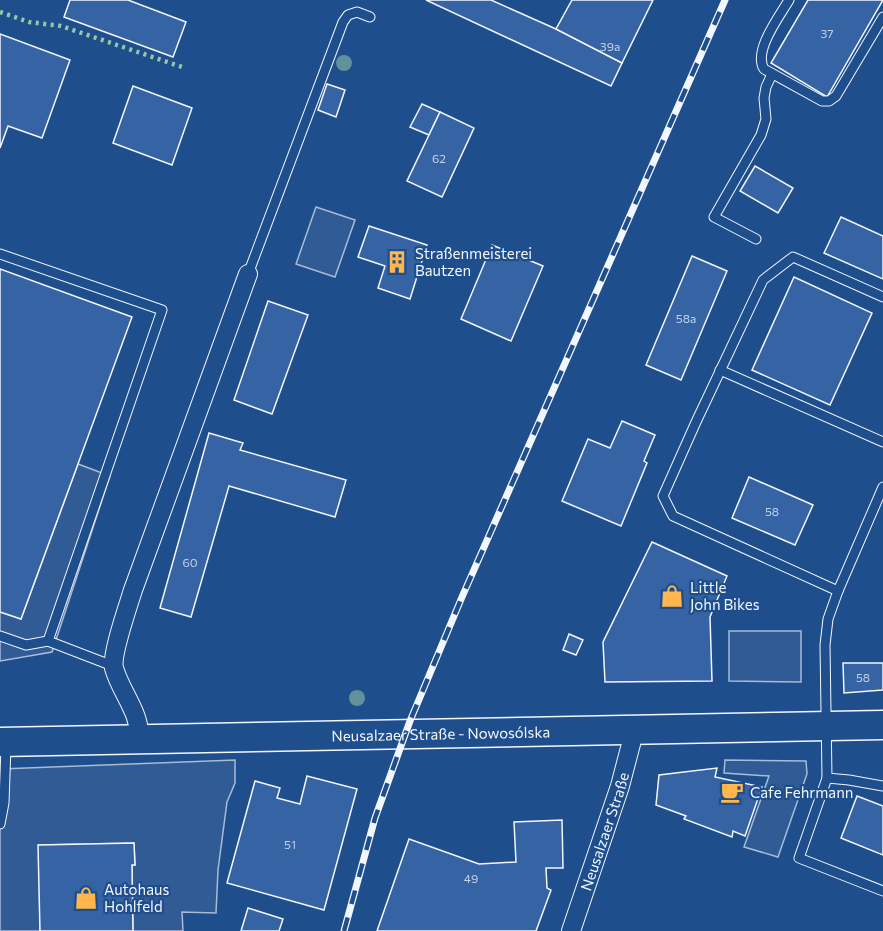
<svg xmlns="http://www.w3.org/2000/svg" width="883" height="931" viewBox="0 0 883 931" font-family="Commissioner,sans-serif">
<rect width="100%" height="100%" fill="#1f4e8c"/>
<g fill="#305b95" stroke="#a8bbd7" stroke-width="1.5">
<path d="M316 207 355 220 335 277 296 264Z"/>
<path d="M78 464 110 476 52 652 0 661V612L21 619Z"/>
<path d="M729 631H801V682L729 681Z"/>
<path d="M235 760V783L227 802 218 870 216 913 182 912 183 931H133L132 865H135L134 843 39 845 40 931H0V769Z"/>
<path d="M725 760 806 761 807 774 778 857 744 847 769 776 724 773Z"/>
</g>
<g fill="#3563a3" stroke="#f2f6ff" stroke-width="1.5">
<path d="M70 0H128L186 22 173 57 64 17Z"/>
<path d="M426 0H491L556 29 622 63 611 86Z"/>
<path d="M572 0H653L622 63 556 29Z"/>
<path d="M808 0H883L827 97 771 63Z"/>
<path d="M0 34 70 60 42 138 8 126 0 148Z"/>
<path d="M327 84 345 90 336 117 318 110Z"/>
<path d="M133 86 192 108 172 165 113 143Z"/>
<path d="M422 104 440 112 429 135 410 127Z"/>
<path d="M440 112 474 128 442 197 407 181Z"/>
<path d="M755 166 793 188 778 213 740 191Z"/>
<path d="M841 217 883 236V279L824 253Z"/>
<path d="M369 226 427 245 410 299 378 288 385 266 358 257Z"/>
<path d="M492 245 543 266 511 341 461 319Z"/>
<path d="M692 256 727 271 681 380 646 365Z"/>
<path d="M0 269 132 317 21 619 0 612Z"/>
<path d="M794 277 872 313 830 405 752 370Z"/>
<path d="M268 301 308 315 272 414 234 400Z"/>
<path d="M622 421 655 435 644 461 647 463 621 526 562 501 588 439 610 448Z"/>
<path d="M209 433 243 443 240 450 346 480 335 517 229 486 191 617 160 608Z"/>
<path d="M749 477 813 505 795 545 732 518Z"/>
<path d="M652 542 727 576 710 617 712 681 605 682 603 642Z"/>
<path d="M569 634 583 640 576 655 563 650Z"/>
<path d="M843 663H883V690L844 693Z"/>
<path d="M717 768 715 777 762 787 745 836 733 831 732 837 684 819 686 816 656 805 659 775Z"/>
<path d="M307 776 357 789 324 910 227 883 255 781 280 788 277 798 300 804Z"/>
<path d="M857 796 883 806V855L841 838Z"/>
<path d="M562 820 563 868H546L547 888 551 890 536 931H377L409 839 479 864 516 862 514 822Z"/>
<path d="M134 843 135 865H132L133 931H40L38 845Z"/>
<path d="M248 908 283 919 279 931H241Z"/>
</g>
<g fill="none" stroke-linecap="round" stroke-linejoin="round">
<g stroke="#f2f6ff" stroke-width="11">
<g id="lane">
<path d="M789 0C779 17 753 51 764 69L822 101H829L836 96 883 17"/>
<path d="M756 239 714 217 761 135 766 119 764 98 766 87 772 74"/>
<path d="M0 254 162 310 48 641 113 666"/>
<path d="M248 274 343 22 348 15 357 12 370 17"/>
<path d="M720 370 883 442"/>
<path d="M883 487 838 591 828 619 825 645 827 778 799 858 883 891"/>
<path d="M838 591 673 516 663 496 696 422 763 280 793 257 883 297"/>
<path d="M0 636 26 645 48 641"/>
<path d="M827 778 849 780 883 786"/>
<path d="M0 824 4 803 6 746"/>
</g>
</g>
<g stroke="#f2f6ff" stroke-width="20">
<g id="street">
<path d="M139 739C141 713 121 693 114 668 111 655 128 606 133 590L248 274"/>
<path id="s1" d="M571 931 620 786 631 744 632 730"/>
</g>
</g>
<g stroke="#f2f6ff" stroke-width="31">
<g id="primary">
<path id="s2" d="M0 742 883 725"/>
</g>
</g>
<use href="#lane" stroke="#1f4e8c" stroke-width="9"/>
<use href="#street" stroke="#1f4e8c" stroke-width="18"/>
<use href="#primary" stroke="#1f4e8c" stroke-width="28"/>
<g stroke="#f2f6ff" stroke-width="7">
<path id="rail" d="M344 931 375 818 410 721 462 597 725 0"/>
</g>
<use href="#rail" stroke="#1f4e8c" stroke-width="4.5" stroke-dasharray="14" stroke-linecap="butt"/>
<path stroke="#97c8a6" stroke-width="4.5" stroke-dasharray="3 4.5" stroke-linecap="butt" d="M0 12 29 22 61 26 185 68"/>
</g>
<g fill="#61919a">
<circle cx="344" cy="63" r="8"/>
<circle cx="357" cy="698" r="8"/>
</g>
<defs>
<g id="building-bare" transform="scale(1.8)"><path d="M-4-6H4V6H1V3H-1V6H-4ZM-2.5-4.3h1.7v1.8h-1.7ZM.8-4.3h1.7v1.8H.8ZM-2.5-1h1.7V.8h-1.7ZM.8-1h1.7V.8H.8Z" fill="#ffb74d" stroke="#1f4e8c" stroke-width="2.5" paint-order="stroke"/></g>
<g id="shop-bare" transform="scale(1.8)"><path d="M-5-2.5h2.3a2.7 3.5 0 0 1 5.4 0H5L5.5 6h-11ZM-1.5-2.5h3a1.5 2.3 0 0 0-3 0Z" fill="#ffb74d" stroke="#1f4e8c" stroke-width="2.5" paint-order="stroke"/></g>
<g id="cafe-bare" transform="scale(1.8)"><path d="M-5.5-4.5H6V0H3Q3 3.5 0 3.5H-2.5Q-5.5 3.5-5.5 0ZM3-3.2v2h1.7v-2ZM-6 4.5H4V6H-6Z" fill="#ffb74d" stroke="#1f4e8c" stroke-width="2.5" paint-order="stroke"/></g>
</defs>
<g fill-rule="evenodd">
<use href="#building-bare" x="397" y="262"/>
<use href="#shop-bare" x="672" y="596"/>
<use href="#cafe-bare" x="732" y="792"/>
<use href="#shop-bare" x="86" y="898"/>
</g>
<g text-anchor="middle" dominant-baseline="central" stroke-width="4.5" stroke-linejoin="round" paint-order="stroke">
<g font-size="12" fill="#c3d1e8">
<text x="827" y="33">37</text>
<text x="610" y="46">39a</text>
<text x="439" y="158">62</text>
<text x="686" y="318">58a</text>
<text x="772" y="511">58</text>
<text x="190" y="562">60</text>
<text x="863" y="677">58</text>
<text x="290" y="844">51</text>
<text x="471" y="878">49</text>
</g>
<g font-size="15" fill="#f2f6ff" stroke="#1f4e8c" text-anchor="start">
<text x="415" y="253">Straßenmeisterei<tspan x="415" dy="17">Bautzen</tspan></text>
<text x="690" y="587">Little<tspan x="690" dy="17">John Bikes</tspan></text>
<text x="750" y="792">Cafe Fehrmann</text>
<text x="104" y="889">Autohaus<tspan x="104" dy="17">Hohlfeld</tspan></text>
</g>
<g font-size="15" fill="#f2f6ff" stroke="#1f4e8c">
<text stroke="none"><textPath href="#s2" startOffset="441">Neusalzaer Straße - Nowosólska</textPath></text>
<text stroke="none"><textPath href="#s1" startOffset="105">Neusalzaer Straße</textPath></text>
</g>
</g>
</svg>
